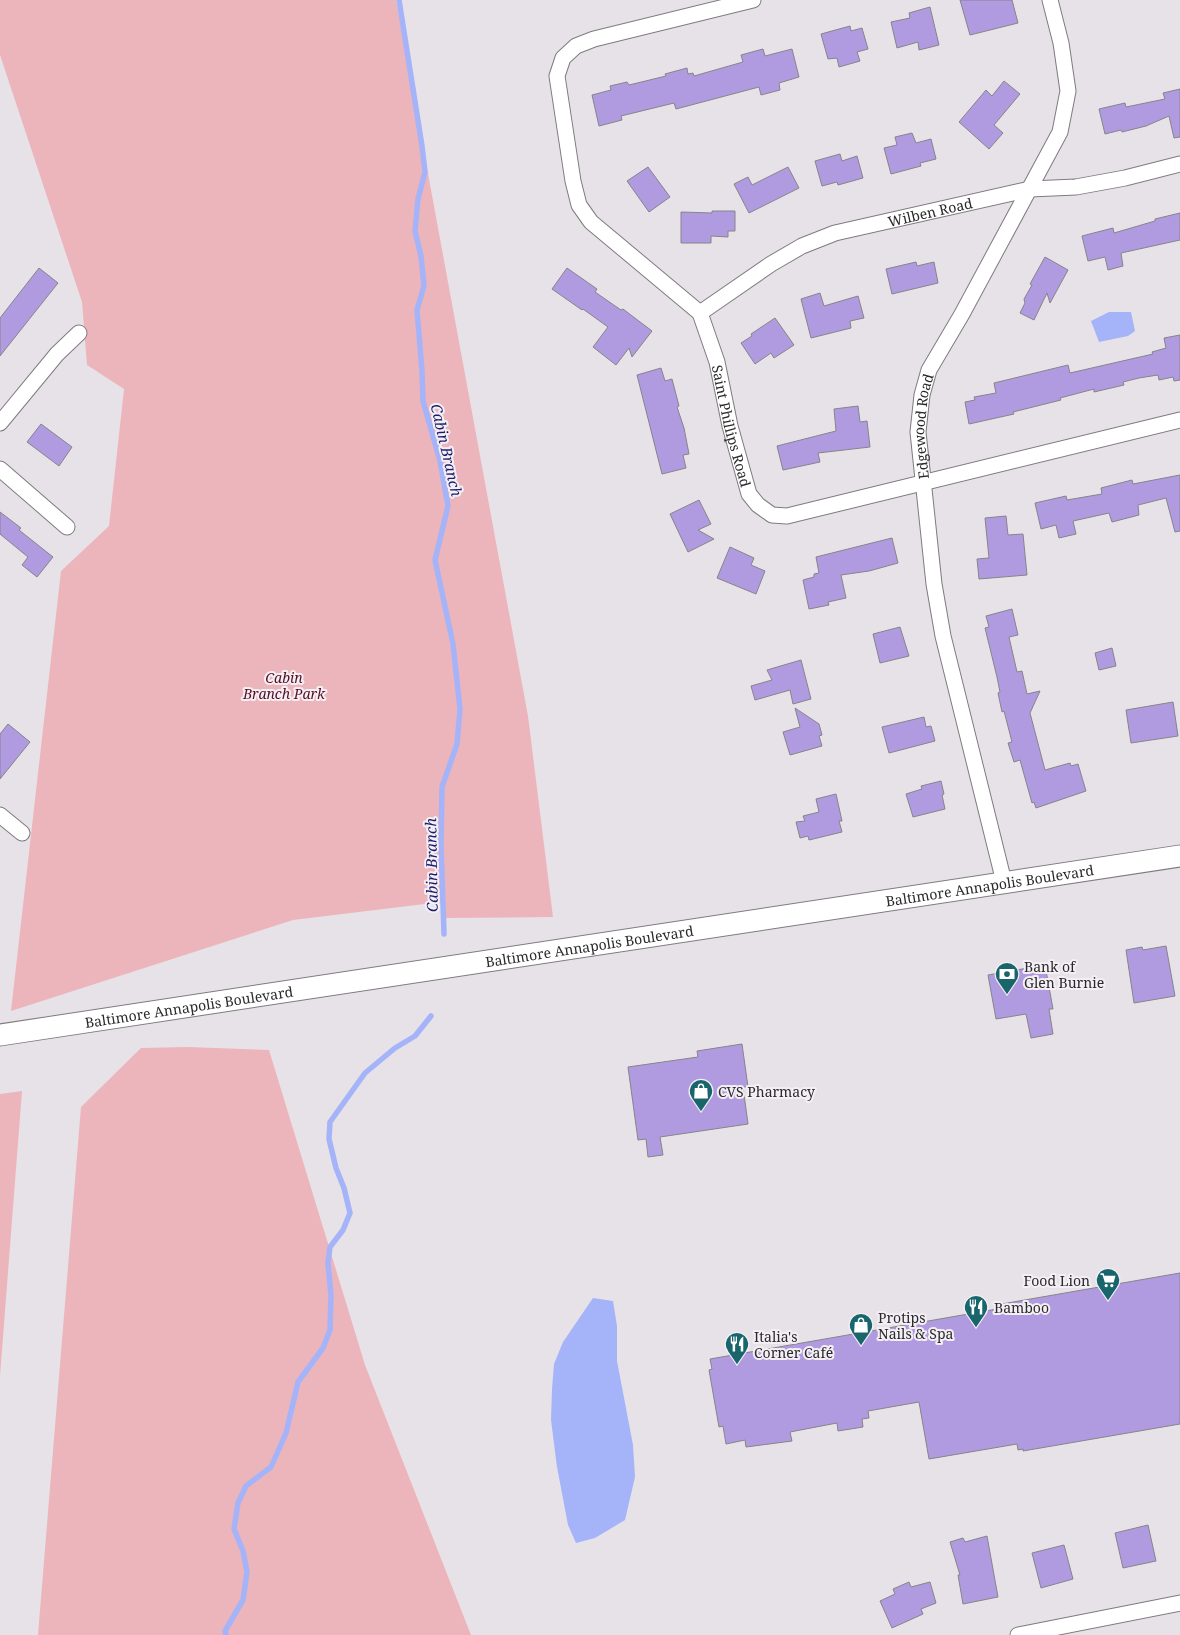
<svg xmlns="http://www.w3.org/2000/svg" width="1180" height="1635" viewBox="0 0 1180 1635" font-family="'Noto Serif',serif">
<rect width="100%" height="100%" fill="#e7e2e7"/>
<g fill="#ecb5bb">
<path d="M0 0H396L528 716 553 917 444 918 441 902 293 920 11 1011 61 571 109 526 124 389 87 365 82 302 0 55Z"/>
<path d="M188 1047 269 1050 365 1365 471 1635H38L81 1107 141 1048Z"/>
<path d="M22 1091 0 1376V1094Z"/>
</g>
<g fill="#a5b4f9">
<path d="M1109 312H1131L1135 331 1128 336 1099 342 1091 321Z"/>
<path d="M593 1298 613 1301 617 1326V1361L633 1445 635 1477 625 1520 595 1538 576 1543 568 1525 557 1467 551 1420 552 1389 554 1364 563 1342Z"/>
</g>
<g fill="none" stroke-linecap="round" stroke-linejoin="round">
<g stroke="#a5b4f9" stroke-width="5.5">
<path d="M399 0 422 146 425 172 418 199 415 231 421 256 424 286 417 310 422 371 423 401 440 461 448 506 435 560 453 644 460 709 457 744 442 787 441 845 444 934"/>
<path d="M226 1635 225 1631 243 1600 247 1572 243 1551 234 1529 238 1503 246 1486 271 1467 286 1433 298 1382 323 1348 330 1330 331 1295 328 1263 330 1247 343 1230 350 1213 344 1188 336 1168 329 1139 330 1122 365 1073 395 1048 415 1036 431 1016"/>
</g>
</g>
<g fill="#b19be0" stroke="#86848a">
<path d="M960 0H1012L1018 23 970 35Z"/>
<path d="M930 7 939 45 919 50 918 42 897 48 891 22 910 18 909 13Z"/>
<path d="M850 26 851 31 862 28 868 49 857 52 860 61 839 67 837 58 828 59 821 34Z"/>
<path d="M763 49 765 56 792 49 799 77 779 83 780 90 761 95 759 87 676 109 674 103 621 116 622 120 599 126 592 95 611 90 610 86 627 82 629 85 666 76 665 74 687 68 688 74 693 73 694 76 743 62 741 55Z"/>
<path d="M1004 81 1020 94 994 125 1003 133 989 149 959 122 986 90 992 96Z"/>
<path d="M1180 89V137L1174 138 1169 116 1146 126 1122 132 1121 130 1105 134 1099 109 1125 103 1126 107 1165 99 1163 93Z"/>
<path d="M912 133 916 143 931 139 936 159 920 163 921 166 891 174 884 148 897 145 895 137Z"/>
<path d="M840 154 842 161 857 156 863 178 838 185 837 182 822 186 815 161Z"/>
<path d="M648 167 670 197 649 212 627 181Z"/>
<path d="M788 167 799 188 749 213 734 184 748 177 752 185Z"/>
<path d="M712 211H735V231H728V237L711 236V243H681V212L712 213Z"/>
<path d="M1180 213V240L1121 253 1123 266 1108 270 1105 257 1088 261 1082 236 1113 228 1114 233 1155 221V219Z"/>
<path d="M1045 257 1068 270 1050 303 1047 293 1034 320 1020 313 1025 303 1024 299 1032 285 1030 284Z"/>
<path d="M916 262 917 266 934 262 938 283 892 294 886 269Z"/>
<path d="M39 268 58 283 0 356V318Z"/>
<path d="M567 268 597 289 595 292 621 310 623 309 652 331 632 357 629 348 616 365 593 347 608 327 583 309 582 310 552 289Z"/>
<path d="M820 293 824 306 858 296 864 318 850 321 851 328 811 338 801 299Z"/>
<path d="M775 318 794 345 774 358 771 353 755 364 741 343 752 336 751 334Z"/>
<path d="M1180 335V380L1174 381 1173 377 1159 380 1158 375 1139 378 1123 382 1124 385 1094 392V389L1060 398 1061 400 1013 412 1014 414 969 424 965 402 975 400 974 397 996 393 994 383 1068 365 1070 373 1153 354 1152 352 1166 348 1164 338Z"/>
<path d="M661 368 665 381 672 379 679 406 677 407 684 428 689 454 683 455 686 468 662 474 637 375Z"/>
<path d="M858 406 860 422 867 421 870 447 818 453 820 462 783 470 777 446 836 431 834 409Z"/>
<path d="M41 424 72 447 59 466 27 442Z"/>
<path d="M1180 475V531L1175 532 1166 498 1138 505 1139 515 1112 522 1109 513 1073 521 1076 534 1059 538 1056 525 1041 529 1035 503 1066 496 1067 500 1102 494 1101 488 1132 480 1133 484Z"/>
<path d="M699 500 711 524 698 530 714 539 688 552 670 514Z"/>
<path d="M0 512 21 528 19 530 53 557 37 577 22 565 28 557 0 534Z"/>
<path d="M1006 516 1008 535 1023 534 1027 575 979 579 977 559 989 558 985 518Z"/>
<path d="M892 538 898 563 869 571 841 575 846 598 828 602 829 605 809 609 803 580 814 577V574L819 573 816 557Z"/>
<path d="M730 547 754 558 751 565 765 571 756 594 717 578Z"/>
<path d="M1012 609 1018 635 1009 637 1017 672 1022 671 1027 694 1040 691 1030 713 1045 770 1070 763 1071 766 1078 764 1086 791 1036 808 1034 802 1032 803 1020 760 1014 762 1008 743 1012 742 1004 711 1002 712 998 693 1000 692 997 677 985 628 989 627 986 616Z"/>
<path d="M900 627 909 656 880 663 873 634Z"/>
<path d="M1112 648 1116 666 1099 670 1095 653Z"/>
<path d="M801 660 811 699 793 704 790 690 755 700 751 686 772 680 767 670Z"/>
<path d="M1173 702 1178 736 1131 743 1126 710Z"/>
<path d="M795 708 819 724 822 735 819 736 822 746 790 755 783 732 800 727Z"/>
<path d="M924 717 926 727 931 726 935 741 889 753 882 727Z"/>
<path d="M8 724 30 742 0 779V734Z"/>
<path d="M941 781 944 794 942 795 945 809 913 817 906 794 922 789 921 786Z"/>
<path d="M836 794 842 821H839L842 832 809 840 808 836 800 838 796 822 805 821 803 816 819 812 816 799Z"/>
<path d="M1166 946 1175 996 1134 1003 1126 950 1142 947 1143 950Z"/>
<path d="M1045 965 1053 1009H1049L1053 1034 1031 1038 1026 1014 996 1019 988 975Z"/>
<path d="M742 1044 748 1087H743L748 1124 660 1137 663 1155 648 1157 646 1139 638 1140 628 1067 698 1057 697 1051Z"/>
<path d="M1180 1273V1424L1023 1451V1449L1018 1450 1017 1444 929 1459 919 1402 868 1411 869 1418 862 1419 863 1427 838 1431 837 1423 790 1432 792 1441 746 1447 745 1440 726 1444 723 1426 719 1427 709 1370 712 1369 710 1359 997 1309 996 1305Z"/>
<path d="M1148 1525 1156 1561 1123 1568 1115 1533Z"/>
<path d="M987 1536 998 1597 963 1604 958 1575H960L950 1542 963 1538 965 1542Z"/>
<path d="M1064 1545 1073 1579 1041 1588 1032 1553Z"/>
<path d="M909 1582 911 1587 930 1582 936 1603 921 1609 923 1614 892 1628 880 1601 895 1594 893 1589Z"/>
</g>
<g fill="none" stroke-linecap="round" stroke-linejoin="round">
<g stroke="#7f7b80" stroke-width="17">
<g id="street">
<path id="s1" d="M753 0 594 39 576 46 563 58 557 76 573 181 579 205 591 222 700 313 717 362 730 426 749 494 758 505 772 515 787 516 1180 420"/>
<path id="s2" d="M700 313 771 264 802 246 835 233 1030 189 1076 187 1125 178 1180 164"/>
<path d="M0 423 57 354 79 333"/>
<path d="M0 469 67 527"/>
<path d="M0 815 22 833"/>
<path id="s3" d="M1004 882 943 636 934 584 918 432 922 395 929 370 962 314 1060 132 1068 91 1061 43 1050 0"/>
<path d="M1018 1635 1180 1603"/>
</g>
</g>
<g stroke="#7f7b80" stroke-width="23">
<g id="secondary">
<path id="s4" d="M0 1035 1180 856"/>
</g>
</g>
<use href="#street" stroke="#fff" stroke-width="15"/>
<use href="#secondary" stroke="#fff" stroke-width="21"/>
</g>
<defs>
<g id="bank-pin" transform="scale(1.25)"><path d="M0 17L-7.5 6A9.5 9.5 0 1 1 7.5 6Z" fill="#18666b" stroke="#f4eff5"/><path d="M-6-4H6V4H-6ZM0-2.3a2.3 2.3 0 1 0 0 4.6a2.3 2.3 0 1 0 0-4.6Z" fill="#fff"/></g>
<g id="shop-pin" transform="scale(1.25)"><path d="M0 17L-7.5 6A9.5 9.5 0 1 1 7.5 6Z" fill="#18666b" stroke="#f4eff5"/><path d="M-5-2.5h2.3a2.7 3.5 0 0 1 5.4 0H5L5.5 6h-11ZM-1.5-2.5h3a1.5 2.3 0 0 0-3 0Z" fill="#fff"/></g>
<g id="supermarket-pin" transform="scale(1.25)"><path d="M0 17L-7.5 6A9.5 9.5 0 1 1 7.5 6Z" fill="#18666b" stroke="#f4eff5"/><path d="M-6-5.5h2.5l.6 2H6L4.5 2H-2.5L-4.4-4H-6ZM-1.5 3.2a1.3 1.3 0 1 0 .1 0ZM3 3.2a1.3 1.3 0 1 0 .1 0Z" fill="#fff"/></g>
<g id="restaurant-pin" transform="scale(1.25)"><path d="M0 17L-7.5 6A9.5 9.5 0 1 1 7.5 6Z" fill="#18666b" stroke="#f4eff5"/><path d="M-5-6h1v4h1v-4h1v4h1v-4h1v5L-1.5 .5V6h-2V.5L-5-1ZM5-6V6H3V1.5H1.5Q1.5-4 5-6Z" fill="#fff"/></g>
</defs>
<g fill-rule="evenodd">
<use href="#bank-pin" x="1007" y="974"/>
<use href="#shop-pin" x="701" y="1091"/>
<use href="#supermarket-pin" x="1108" y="1280"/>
<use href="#restaurant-pin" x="976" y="1307"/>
<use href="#shop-pin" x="861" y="1325"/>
<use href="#restaurant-pin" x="737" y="1344"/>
</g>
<g text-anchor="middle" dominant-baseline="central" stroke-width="4" stroke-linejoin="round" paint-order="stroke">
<g font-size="14" fill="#2a292b" stroke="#f4eff5">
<text stroke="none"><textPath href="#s2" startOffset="255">Wilben Road</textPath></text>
<text stroke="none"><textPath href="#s1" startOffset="631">Saint Phillips Road</textPath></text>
<text stroke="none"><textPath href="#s3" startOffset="465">Edgewood Road</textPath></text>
<text stroke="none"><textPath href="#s4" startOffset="1001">Baltimore Annapolis Boulevard</textPath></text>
<text stroke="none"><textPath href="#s4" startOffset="596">Baltimore Annapolis Boulevard</textPath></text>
<text stroke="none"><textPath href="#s4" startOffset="191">Baltimore Annapolis Boulevard</textPath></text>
</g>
<g font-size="14" font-style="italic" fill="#560d20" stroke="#f4eff5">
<text x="284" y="677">Cabin<tspan x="284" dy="16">Branch Park</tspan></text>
</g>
<g font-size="14" fill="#2a292b" stroke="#f4eff5" text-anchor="start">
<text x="1024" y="966">Bank of<tspan x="1024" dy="16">Glen Burnie</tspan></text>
<text x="718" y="1091">CVS Pharmacy</text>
<text x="1090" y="1280" text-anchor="end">Food Lion</text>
<text x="994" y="1307">Bamboo</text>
<text x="878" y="1317">Protips<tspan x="878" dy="16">Nails &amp; Spa</tspan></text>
<text x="754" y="1336">Italia's<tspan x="754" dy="16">Corner Café</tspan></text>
</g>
<g font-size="15" font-style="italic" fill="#1b1b69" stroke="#f4eff5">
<text transform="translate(447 450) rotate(77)">Cabin Branch</text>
<text transform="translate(431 865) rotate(-91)">Cabin Branch</text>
</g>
</g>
</svg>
